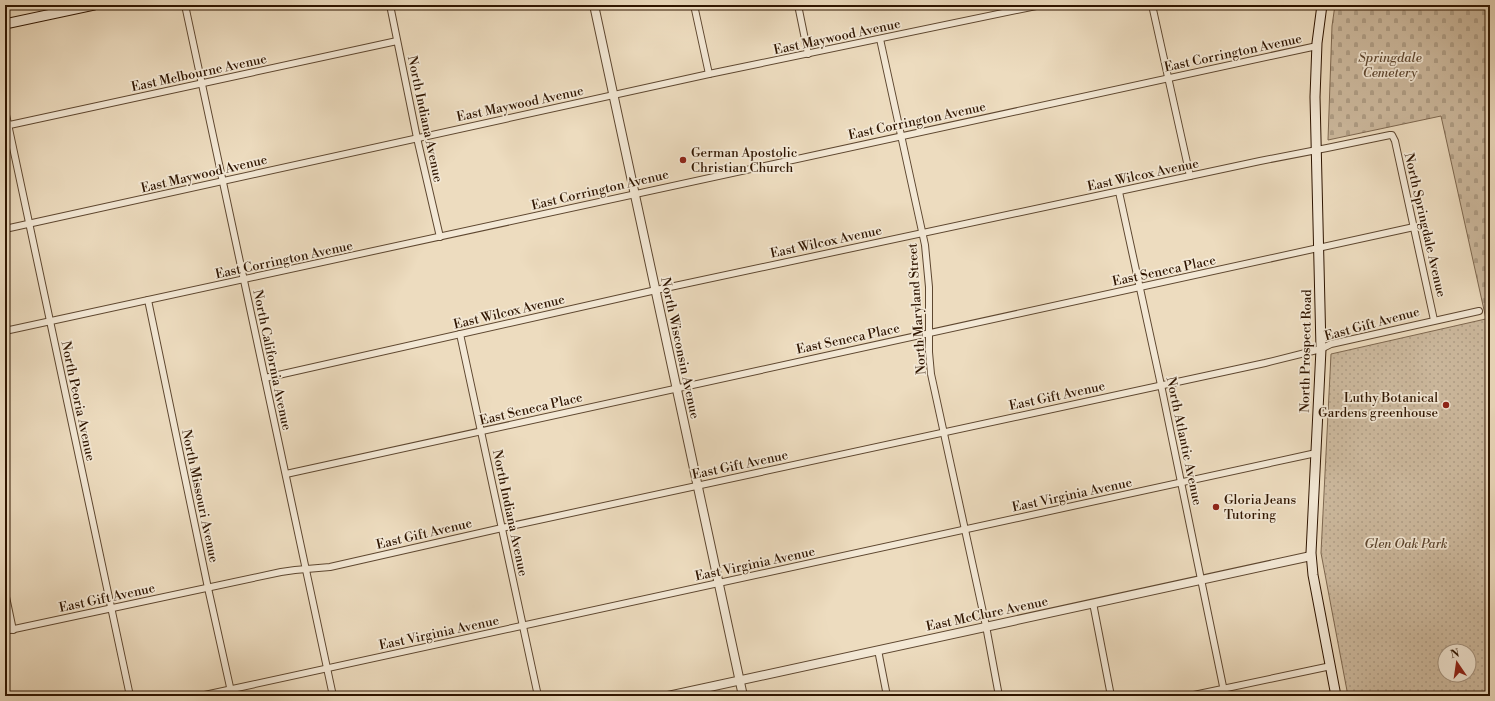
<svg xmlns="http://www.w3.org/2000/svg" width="1495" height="701" viewBox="0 0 1495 701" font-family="'Libre Bodoni',serif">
<defs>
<pattern id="cemetery-stones" width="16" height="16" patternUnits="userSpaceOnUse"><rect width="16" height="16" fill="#cdba9f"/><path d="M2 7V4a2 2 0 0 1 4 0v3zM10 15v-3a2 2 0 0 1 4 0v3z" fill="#b09f87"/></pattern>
<pattern id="park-dots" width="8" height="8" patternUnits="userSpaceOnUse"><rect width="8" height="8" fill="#cdba9f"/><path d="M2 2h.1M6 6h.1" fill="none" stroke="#b09f87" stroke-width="1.8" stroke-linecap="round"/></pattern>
</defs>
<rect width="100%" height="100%" fill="#eddcbf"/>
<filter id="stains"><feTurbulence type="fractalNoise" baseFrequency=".005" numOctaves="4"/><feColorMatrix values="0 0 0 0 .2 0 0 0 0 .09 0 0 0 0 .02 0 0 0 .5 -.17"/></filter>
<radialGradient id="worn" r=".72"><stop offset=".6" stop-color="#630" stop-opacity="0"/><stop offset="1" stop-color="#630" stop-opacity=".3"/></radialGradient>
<path fill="url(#cemetery-stones)" stroke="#7e6850" d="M1335 5H1490V318L1486 319 1441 116 1328 140 1332 26Z"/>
<path fill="url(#park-dots)" stroke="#7e6850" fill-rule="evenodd" d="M1490 318V696H1348L1321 553 1331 354ZM1445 651H1469V675H1445Z"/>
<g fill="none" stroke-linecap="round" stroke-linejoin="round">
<g stroke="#5e4730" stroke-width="8">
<g id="minor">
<path d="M185 5 333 696"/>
<path d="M390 5 417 138 440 237"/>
<path d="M694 5 709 74"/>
<path d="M798 5 808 54"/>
<path d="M1152 5 1190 176"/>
<path d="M880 39 925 245 929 287V352L931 374 986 626 999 696"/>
<path d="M5 110 130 696"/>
<path d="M5 126 397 41"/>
<path d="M1119 192 1161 385 1225 696"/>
<path d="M5 229 709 74 1041 5"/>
<path d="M148 300 208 588 232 696"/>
<path d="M5 331C443 236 880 140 1317 46"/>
<path d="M460 334 538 696"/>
<path d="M265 378 656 290 1260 161 1327 148 1390 135H1392L1395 141 1434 320"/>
<path d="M286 474 1414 227"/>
<path d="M5 592 13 630"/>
<path d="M1093 603 1111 696"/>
<path d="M5 631 281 572 295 570 330 567 502 528 1265 363 1321 349 1331 344 1479 311"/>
<path d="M878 650 887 696"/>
<path d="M200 696 1316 453"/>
<path d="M1189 696 1331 666"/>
</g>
</g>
<g stroke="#5e4730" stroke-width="10">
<g id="tertiary">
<path d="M594 5 743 696"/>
<path d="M668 696 1311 556"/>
</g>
</g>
<g stroke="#2f1500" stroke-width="11">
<g id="secondary">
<path d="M1322 5 1317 43 1315 97 1321 349 1311 553 1313 575 1336 696"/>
<path d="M5 24 94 5"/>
</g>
</g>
<use href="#minor" stroke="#f3e8d5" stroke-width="6"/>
<use href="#tertiary" stroke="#f3e8d5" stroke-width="8"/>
<use href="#secondary" stroke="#f3e8d5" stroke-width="9"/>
</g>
<g fill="#8f2418" stroke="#f3e8d5" stroke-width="1.5">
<circle cx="683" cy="160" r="4"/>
<circle cx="1446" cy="405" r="4"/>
<circle cx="1216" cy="507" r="4"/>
</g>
<g text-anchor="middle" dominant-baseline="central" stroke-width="3.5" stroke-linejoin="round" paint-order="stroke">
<g font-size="13" fill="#2f1500" stroke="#f3e8d5">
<text transform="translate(837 37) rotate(-12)">East Maywood Avenue</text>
<text transform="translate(1233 53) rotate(-12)">East Corrington Avenue</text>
<text transform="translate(199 73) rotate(-12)">East Melbourne Avenue</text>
<text transform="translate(520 104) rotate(-12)">East Maywood Avenue</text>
<text transform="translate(425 119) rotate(78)">North Indiana Avenue</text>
<text transform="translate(917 121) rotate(-12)">East Corrington Avenue</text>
<text transform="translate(204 174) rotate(-13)">East Maywood Avenue</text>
<text transform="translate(1143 175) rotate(-12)">East Wilcox Avenue</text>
<text transform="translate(600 190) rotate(-13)">East Corrington Avenue</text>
<text transform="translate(1425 225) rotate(77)">North Springdale Avenue</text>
<text transform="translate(826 242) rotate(-12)">East Wilcox Avenue</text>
<text transform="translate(284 260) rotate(-12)">East Corrington Avenue</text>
<text transform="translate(1164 271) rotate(-12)">East Seneca Place</text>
<text transform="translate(917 309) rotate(-94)">North Maryland Street</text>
<text transform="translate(509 312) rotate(-13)">East Wilcox Avenue</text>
<text transform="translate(1372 324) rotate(-15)">East Gift Avenue</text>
<text transform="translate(848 339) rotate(-12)">East Seneca Place</text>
<text transform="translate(680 348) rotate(78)">North Wisconsin Avenue</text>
<text transform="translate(1306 351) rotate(-89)">North Prospect Road</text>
<text transform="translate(272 360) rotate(78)">North California Avenue</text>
<text transform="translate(1057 396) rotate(-12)">East Gift Avenue</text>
<text transform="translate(78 401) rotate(78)">North Peoria Avenue</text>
<text transform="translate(531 409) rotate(-13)">East Seneca Place</text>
<text transform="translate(1184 441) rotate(78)">North Atlantic Avenue</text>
<text transform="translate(740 465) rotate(-12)">East Gift Avenue</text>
<text transform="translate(1072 495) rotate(-12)">East Virginia Avenue</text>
<text transform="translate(200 496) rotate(78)">North Missouri Avenue</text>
<text transform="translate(510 513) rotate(78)">North Indiana Avenue</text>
<text transform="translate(424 534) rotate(-13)">East Gift Avenue</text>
<text transform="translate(755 564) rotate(-12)">East Virginia Avenue</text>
<text transform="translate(107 598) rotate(-12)">East Gift Avenue</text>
<text transform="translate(987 614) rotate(-12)">East McClure Avenue</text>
<text transform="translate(439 633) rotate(-12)">East Virginia Avenue</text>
</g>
<g font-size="13" font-style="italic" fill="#5e4730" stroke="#f3e8d5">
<text x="1390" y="58">Springdale<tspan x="1390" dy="15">Cemetery</tspan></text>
<text x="1406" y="544">Glen Oak Park</text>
</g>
<g font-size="13" fill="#2f1500" stroke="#f3e8d5" text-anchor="start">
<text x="691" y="153">German Apostolic<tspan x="691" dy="15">Christian Church</tspan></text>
<text x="1438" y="398" text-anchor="end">Luthy Botanical<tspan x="1438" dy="15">Gardens greenhouse</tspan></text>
<text x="1224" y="500">Gloria Jeans<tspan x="1224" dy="15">Tutoring</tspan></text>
</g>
</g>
<rect width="1495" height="701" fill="none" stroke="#eddcbf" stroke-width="20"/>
<rect x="6" y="6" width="1483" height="689" fill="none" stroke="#2f1500" stroke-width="2"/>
<rect x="10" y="10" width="1475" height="681" fill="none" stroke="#2f1500"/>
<g transform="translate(1457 663) rotate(347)"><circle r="19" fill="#f3e8d5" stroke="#a59480"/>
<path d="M0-3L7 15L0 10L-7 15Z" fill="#8f2418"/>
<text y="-6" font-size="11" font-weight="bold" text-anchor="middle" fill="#2f1500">N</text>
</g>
<rect width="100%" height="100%" filter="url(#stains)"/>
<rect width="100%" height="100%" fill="url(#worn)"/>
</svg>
